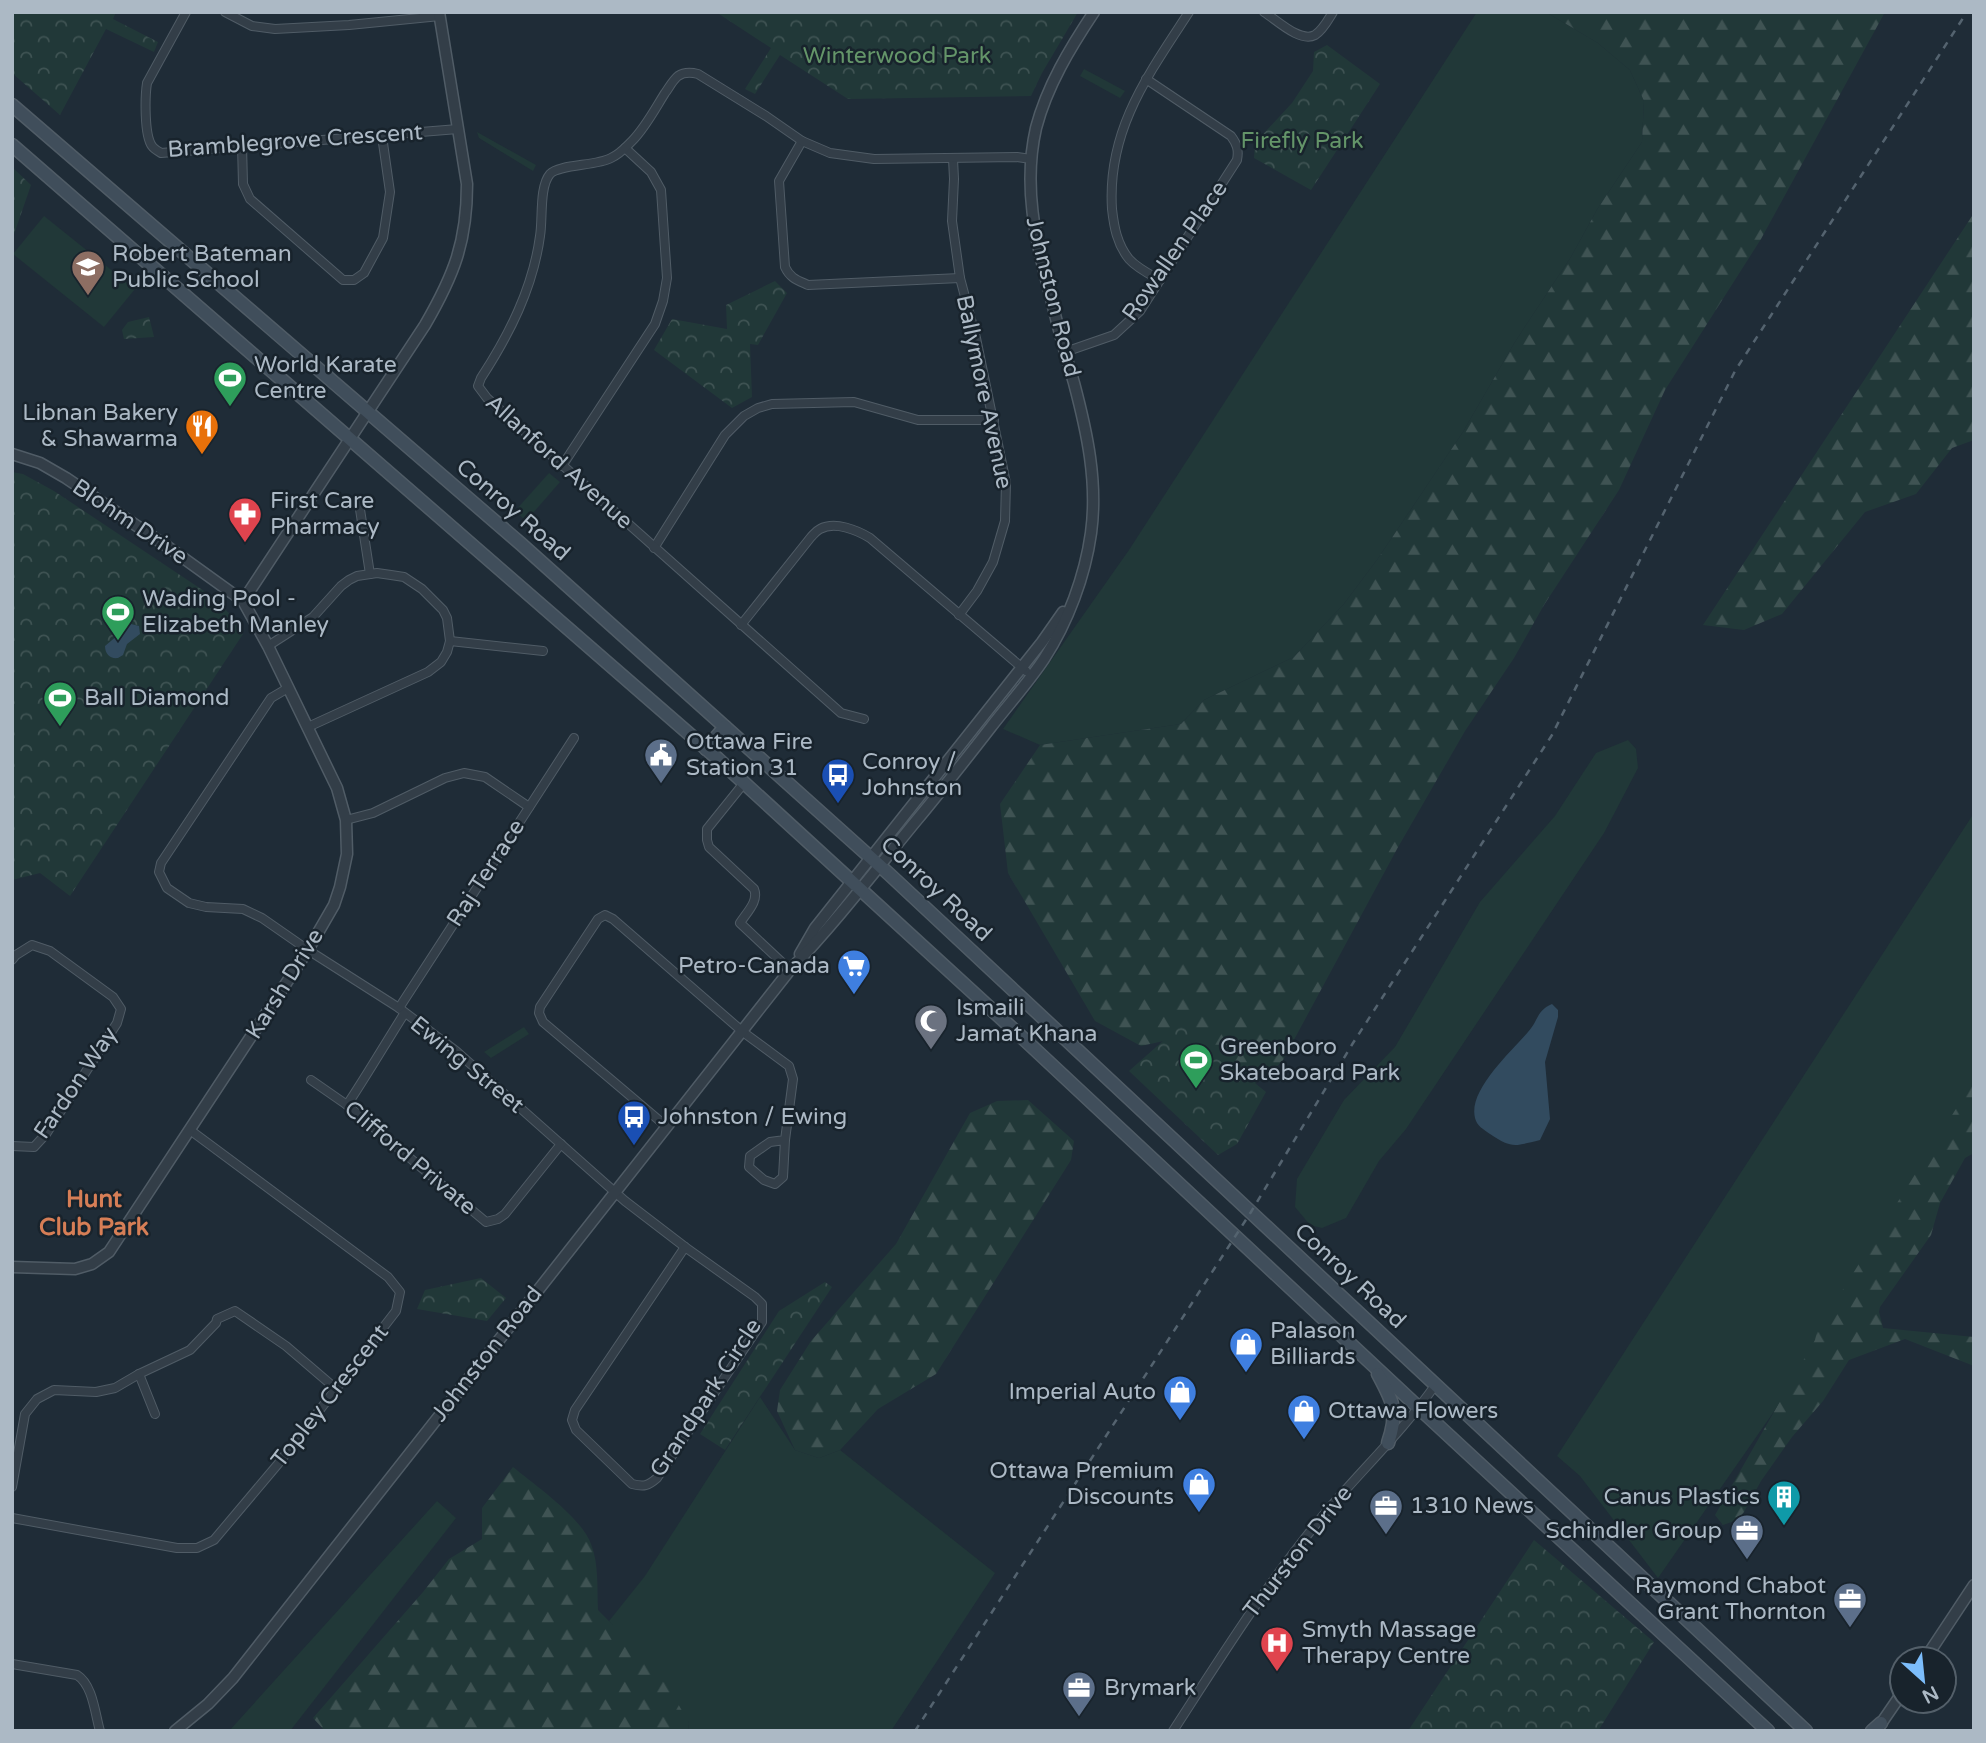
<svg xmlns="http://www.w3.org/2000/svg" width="1986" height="1743" viewBox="0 0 1986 1743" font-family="'Varela Round',sans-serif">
<defs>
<pattern id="forest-firs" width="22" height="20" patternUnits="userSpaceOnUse" patternTransform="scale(1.75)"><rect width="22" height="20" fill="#213838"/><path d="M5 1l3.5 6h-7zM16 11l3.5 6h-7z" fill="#3f5353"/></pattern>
<pattern id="park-crowns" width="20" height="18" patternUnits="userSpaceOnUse" patternTransform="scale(1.75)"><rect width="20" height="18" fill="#213838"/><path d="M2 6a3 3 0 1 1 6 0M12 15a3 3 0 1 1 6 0" fill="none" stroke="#3f5353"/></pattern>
</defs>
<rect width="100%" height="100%" fill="#1f2c37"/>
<g fill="#213838">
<path d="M1477 12H1546L1598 43 1630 70 1644 101 1642 142 1598 208 1571 257 1515 342 1463 432 1377 560 1344 604 1294 657 1204 700 1181 724 1040 745 1003 729 1129 550Z"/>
<path d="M1084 69 1125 91 1120 98 1080 76Z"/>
<path d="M477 132 536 165 533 171 479 138Z"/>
<path d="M44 216 135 289 104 327 13 254Z"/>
<path d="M549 473 560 482 526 521 515 511Z"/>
<path d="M1628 740 1636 749 1638 768 1604 833 1406 1129 1379 1161 1346 1218 1322 1228 1310 1225 1295 1207 1297 1179 1344 1100 1395 1047 1480 902 1555 816 1596 753Z"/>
<path d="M1974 813V1124L1658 1578 1580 1476 1557 1456Z"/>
<path d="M524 1027 529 1034 491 1058 484 1052Z"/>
<path d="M760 1397 795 1450 819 1458 840 1450 995 1573 891 1731H688L689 1723 609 1621 645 1576Z"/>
<path d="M437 1501 456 1518 290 1731H229Z"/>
</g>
<g fill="url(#forest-firs)">
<path d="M1546 12H1885L1761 239 1665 390 1619 490 1544 605 1514 658 1465 731 1397 849 1282 1062 1245 1092 1191 1035 1141 1046 1095 1021 1008 873 1000 804 1040 745 1181 724 1204 700 1294 657 1344 604 1377 560 1463 432 1515 342 1571 257 1598 208 1642 142 1644 101 1630 70 1598 43Z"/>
<path d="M1974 213V440L1952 448 1916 494 1865 512 1782 614 1744 630 1703 625Z"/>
<path d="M1974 1080V1153L1965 1158 1940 1203 1931 1235 1880 1307 1879 1312 1883 1328 1974 1337V1366L1905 1339 1849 1360 1823 1401 1792 1437 1761 1481 1744 1512 1737 1520 1723 1525 1715 1515 1815 1340 1817 1331Z"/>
<path d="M1028 1100 1074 1141 1071 1160 936 1374 878 1409 840 1450 819 1458 795 1450 777 1411 780 1390 811 1341 896 1244 970 1113 997 1101Z"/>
<path d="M513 1467C536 1486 581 1517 591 1544 599 1564 597 1589 598 1610L661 1674 689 1723 688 1731H325L313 1718 423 1592 449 1559 482 1539V1508Z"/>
</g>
<g fill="url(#park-crowns)">
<path d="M12 12H116L113 19 158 42 154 52 106 29 60 115 12 73Z"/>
<path d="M716 12H1078L1042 73 1031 96 848 99 780 55 755 94 745 89 771 48Z"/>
<path d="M1327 45 1380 84 1311 190 1254 158 1255 143 1292 103 1313 71 1314 52Z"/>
<path d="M12 167 31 185 12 240Z"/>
<path d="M775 281 787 293 758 345 750 344 752 397 732 408 654 350 672 319 727 329 726 305Z"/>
<path d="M149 317 154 337 124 339 122 330 128 322Z"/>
<path d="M12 472 23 474 54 491 210 595 232 616 243 634 70 896 40 873 12 880Z"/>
<path d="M1182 1024 1266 1092 1237 1144 1218 1155 1129 1071Z"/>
<path d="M481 1278 506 1298 487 1321 417 1309 425 1290Z"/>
<path d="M825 1282 832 1287 725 1450 700 1434 779 1311Z"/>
<path d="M1534 1540 1654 1642 1598 1731H1408Z"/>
</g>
<g fill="#324b5f">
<path d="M131 624 139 626 140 634 127 644 123 655 118 658C110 659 105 654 105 646Z"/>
<path d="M1552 1004 1558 1010V1017L1545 1062 1550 1119 1540 1140C1515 1146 1512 1149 1490 1134 1483 1129 1477 1126 1475 1118 1468 1090 1511 1052 1528 1032 1539 1020 1536 1011 1552 1004Z"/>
</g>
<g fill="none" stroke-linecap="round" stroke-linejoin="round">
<g stroke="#505c66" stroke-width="10">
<g id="minor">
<path d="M186 12 147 83C145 96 144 135 152 146 154 149 158 151 161 153L458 129"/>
<path d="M225 12 252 26 275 29 349 25 440 16"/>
<path d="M1264 12C1277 20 1300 43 1315 35 1323 30 1328 20 1333 12"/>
<path d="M802 141 779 181 785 267C790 278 797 280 808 285L960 278"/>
<path d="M242 145 243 184 250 199 343 280H354L364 273 383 238 390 192 382 136"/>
<path d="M953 159 954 179 952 221 960 278 976 338 1006 483 1005 521 993 562 977 591 959 615"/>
<path d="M1160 280C1149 274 1137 268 1129 259 1117 244 1114 227 1112 209 1107 130 1148 75 1189 12"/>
<path d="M1065 352 1114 335 1140 311 1237 160C1239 150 1237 144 1231 136L1146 79"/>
<path d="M562 466 655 324 663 301 667 278 661 190 651 172 625 148"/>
<path d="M359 503 370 574"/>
<path d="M654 548 725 435 744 416 758 408 772 404 854 402 918 420H994"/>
<path d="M741 625 811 537C814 534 816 531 820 529 835 521 857 530 870 538L1026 671"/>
<path d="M450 641 543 651"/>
<path d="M268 646 313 617 341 586 349 580 357 576 377 573 391 575 404 577 422 589 443 610 447 618 450 641 447 652 441 662 428 672 308 727"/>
<path d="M288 688 271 698 161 863 159 872 167 888 189 903 206 907 243 909 262 918 308 950 399 1008 456 1051 625 1201 685 1247"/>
<path d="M864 719 841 713 487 398 478 386 481 378C509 335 533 288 540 236 543 219 539 187 550 174 559 164 597 166 611 158 620 154 625 148 632 141 645 128 655 109 665 93 669 88 672 81 678 76 684 72 690 72 698 74L766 116 802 141 830 153 874 159 1017 157 1031 159"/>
<path d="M744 783 707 829V840L709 847 754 889C759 901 747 912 740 923L790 970"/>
<path d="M346 820 373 813 445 778 464 773 485 777 529 807"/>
<path d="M12 960 16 955 32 945 50 951 113 997 121 1009 117 1023 46 1134 34 1147 12 1146"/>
<path d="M399 1008 574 738"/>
<path d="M311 1080 347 1105 486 1222 498 1219 505 1214 561 1144"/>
<path d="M347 1105C367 1075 385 1044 404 1014"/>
<path d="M667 1127 543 1022 539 1013 540 1007 598 919 605 915 613 919 743 1032 789 1066 793 1079 785 1140 770 1142 750 1156 749 1167 764 1180 775 1184 783 1177 785 1140"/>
<path d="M685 1247 755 1297 762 1304V1322L657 1478C648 1486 644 1487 632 1484L576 1430 572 1420 575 1410Z"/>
<path d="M139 1374 155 1414"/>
<path d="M12 1487 25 1414 37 1399 54 1390 96 1392 115 1388 139 1374 190 1350 216 1323 217 1319 235 1311 286 1346 335 1388"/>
<path d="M12 1518 177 1548H197L214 1540 278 1464 396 1311 400 1292 388 1277 190 1130"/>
<path d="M12 1664 77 1675C93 1685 95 1714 100 1731"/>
<path d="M1173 1731C1219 1660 1264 1588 1317 1523 1355 1476 1401 1434 1436 1384"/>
</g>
</g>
<g stroke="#505c66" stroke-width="13">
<g id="tertiary">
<path d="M12 454 40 463 66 478 168 547 243 601 268 646 337 788 346 820 347 854 340 887 334 905 308 950 109 1252 92 1264 75 1269 12 1267"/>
<path d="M243 601 425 325C454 275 467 242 467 184L439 12"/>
<path d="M800 954 815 928 1042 642 1063 612"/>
<path d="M1925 1659 1974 1585"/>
<path d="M1878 1728 1902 1693"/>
<path d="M175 1731 208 1704 233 1678 790 970C835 923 875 871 916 821 942 790 966 759 991 727 1008 705 1028 683 1044 659 1068 622 1085 576 1091 533 1098 482 1087 432 1074 383 1065 353 1057 324 1050 294 1035 239 1023 185 1036 128 1047 86 1070 48 1094 12"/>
</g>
</g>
<g stroke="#505c66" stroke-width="15">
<g id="secondary">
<path d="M12 105 521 544 889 874 1806 1731"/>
<path d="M12 145 718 759 1026 1041 1419 1408 1768 1731"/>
<path d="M706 749 725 727"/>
<path d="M1378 1374C1393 1402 1399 1411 1388 1443"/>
<path d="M1872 1731 1881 1723"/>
</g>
</g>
<use href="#minor" stroke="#333e48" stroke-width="8"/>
<use href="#tertiary" stroke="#333e48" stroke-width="10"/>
<use href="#secondary" stroke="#404e5b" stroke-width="12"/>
<path stroke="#54636f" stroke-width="2.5" stroke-dasharray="7 7" stroke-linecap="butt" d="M915 1731 1251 1212 1353 1043 1552 735 1735 371 1967 12"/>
</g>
<defs>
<g id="school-pin" transform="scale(1.75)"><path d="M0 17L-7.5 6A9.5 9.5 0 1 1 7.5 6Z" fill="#8d6e63" stroke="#18232c"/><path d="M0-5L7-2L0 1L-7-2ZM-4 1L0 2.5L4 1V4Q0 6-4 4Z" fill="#fff"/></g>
<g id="stadium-pin" transform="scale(1.75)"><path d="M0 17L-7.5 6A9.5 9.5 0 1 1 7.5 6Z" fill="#2e9e5b" stroke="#18232c"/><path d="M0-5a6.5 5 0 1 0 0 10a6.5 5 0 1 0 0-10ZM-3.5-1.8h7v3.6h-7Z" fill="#fff"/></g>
<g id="restaurant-pin" transform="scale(1.75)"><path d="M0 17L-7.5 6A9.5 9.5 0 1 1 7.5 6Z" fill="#e8710a" stroke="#18232c"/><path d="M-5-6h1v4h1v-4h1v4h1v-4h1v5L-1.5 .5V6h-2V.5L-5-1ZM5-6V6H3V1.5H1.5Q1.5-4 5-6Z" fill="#fff"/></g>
<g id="pharmacy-pin" transform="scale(1.75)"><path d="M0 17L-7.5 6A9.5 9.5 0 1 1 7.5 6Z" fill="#e0444e" stroke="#18232c"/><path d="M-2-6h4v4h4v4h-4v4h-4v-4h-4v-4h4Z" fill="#fff"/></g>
<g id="civic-pin" transform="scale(1.75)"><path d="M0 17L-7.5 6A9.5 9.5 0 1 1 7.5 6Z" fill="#5c6f8a" stroke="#18232c"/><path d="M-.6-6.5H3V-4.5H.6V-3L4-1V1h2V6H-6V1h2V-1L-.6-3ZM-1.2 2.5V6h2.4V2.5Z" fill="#fff"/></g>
<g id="bus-pin" transform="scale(1.75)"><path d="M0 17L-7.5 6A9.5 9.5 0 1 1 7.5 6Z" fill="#1a4fb4" stroke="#18232c"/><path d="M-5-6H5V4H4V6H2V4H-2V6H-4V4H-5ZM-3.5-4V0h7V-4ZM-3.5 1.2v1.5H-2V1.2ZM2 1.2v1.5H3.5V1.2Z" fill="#fff"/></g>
<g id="supermarket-pin" transform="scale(1.75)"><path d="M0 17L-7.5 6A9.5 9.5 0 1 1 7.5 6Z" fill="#3f7fe0" stroke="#18232c"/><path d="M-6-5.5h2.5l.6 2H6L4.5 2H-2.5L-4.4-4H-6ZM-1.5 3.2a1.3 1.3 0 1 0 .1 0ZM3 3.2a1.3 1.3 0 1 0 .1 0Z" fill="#fff"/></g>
<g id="mosque-pin" transform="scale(1.75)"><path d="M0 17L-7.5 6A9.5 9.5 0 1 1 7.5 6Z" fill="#6b7280" stroke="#18232c"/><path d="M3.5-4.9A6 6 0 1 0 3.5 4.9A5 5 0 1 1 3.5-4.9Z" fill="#fff"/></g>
<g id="shop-pin" transform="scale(1.75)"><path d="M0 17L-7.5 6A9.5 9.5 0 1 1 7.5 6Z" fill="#3f7fe0" stroke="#18232c"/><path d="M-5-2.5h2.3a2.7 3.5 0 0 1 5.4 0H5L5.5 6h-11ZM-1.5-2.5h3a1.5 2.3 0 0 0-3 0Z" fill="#fff"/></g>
<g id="building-pin" transform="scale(1.75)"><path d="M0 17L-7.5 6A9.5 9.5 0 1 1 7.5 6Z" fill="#0f9aa8" stroke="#18232c"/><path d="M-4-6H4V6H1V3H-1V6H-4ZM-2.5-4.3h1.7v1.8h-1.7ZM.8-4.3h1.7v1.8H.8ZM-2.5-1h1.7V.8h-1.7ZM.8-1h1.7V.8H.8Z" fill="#fff"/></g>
<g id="office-pin" transform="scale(1.75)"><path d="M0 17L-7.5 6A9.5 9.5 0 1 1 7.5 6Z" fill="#5c6f8a" stroke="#18232c"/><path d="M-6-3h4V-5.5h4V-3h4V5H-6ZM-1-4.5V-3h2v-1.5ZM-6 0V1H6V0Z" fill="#fff"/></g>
<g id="hospital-pin" transform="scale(1.75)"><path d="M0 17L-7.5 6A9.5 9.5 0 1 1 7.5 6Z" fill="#e0444e" stroke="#18232c"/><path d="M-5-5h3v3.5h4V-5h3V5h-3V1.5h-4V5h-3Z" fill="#fff"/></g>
</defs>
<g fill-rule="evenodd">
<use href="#school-pin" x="88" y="267"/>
<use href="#stadium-pin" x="230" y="378"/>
<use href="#restaurant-pin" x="202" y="426"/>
<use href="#pharmacy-pin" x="245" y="514"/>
<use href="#stadium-pin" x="118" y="612"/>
<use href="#stadium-pin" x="60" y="698"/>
<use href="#civic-pin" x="661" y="755"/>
<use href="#bus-pin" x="838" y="775"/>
<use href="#supermarket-pin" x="854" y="966"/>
<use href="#mosque-pin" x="931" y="1021"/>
<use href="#stadium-pin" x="1196" y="1060"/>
<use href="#bus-pin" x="634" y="1117"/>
<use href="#shop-pin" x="1246" y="1344"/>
<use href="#shop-pin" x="1180" y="1392"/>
<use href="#shop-pin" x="1304" y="1411"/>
<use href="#shop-pin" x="1199" y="1484"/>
<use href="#building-pin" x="1784" y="1497"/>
<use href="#office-pin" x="1386" y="1506"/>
<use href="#office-pin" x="1747" y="1531"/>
<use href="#office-pin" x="1850" y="1599"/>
<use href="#hospital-pin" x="1277" y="1643"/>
<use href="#office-pin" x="1079" y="1688"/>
</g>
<g text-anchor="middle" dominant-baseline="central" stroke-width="5" stroke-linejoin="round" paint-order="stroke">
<g font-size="23" fill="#649569" stroke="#18232c">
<text x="897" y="56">Winterwood Park</text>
<text x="1302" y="141">Firefly Park</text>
</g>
<g font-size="23" fill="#acb9c5" stroke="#18232c">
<text transform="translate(295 141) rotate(-4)">Bramblegrove Crescent</text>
<text transform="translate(1175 251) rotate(-55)">Rowallen Place</text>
<text transform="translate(1053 297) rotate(76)">Johnston Road</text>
<text transform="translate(984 392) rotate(78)">Ballymore Avenue</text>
<text transform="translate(559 462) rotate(42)">Allanford Avenue</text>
<text transform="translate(513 510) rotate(41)">Conroy Road</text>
<text transform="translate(130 522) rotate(34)">Blohm Drive</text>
<text transform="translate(486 873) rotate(-57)">Raj Terrace</text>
<text transform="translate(936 889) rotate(43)">Conroy Road</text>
<text transform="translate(285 984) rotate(-58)">Karsh Drive</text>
<text transform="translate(467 1065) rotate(39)">Ewing Street</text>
<text transform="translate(76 1083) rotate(-56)">Fardon Way</text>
<text transform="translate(410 1158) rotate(40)">Clifford Private</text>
<text transform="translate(1350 1276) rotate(43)">Conroy Road</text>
<text transform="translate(487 1354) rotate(-52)">Johnston Road</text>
<text transform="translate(330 1396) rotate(-52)">Topley Crescent</text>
<text transform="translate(706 1398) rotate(-57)">Grandpark Circle</text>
<text transform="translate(1298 1552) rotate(-52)">Thurston Drive</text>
</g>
<g font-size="23" fill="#acb9c5" stroke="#18232c" text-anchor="start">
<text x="112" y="254">Robert Bateman<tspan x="112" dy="26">Public School</tspan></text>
<text x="254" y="365">World Karate<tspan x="254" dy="26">Centre</tspan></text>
<text x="178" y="413" text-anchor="end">Libnan Bakery<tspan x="178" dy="26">&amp; Shawarma</tspan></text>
<text x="270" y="501">First Care<tspan x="270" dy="26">Pharmacy</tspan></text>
<text x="142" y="599">Wading Pool -<tspan x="142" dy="26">Elizabeth Manley</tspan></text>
<text x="84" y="698">Ball Diamond</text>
<text x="686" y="742">Ottawa Fire<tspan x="686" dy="26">Station 31</tspan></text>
<text x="862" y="762">Conroy /<tspan x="862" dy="26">Johnston</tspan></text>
<text x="830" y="966" text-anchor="end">Petro-Canada</text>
<text x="956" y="1008">Ismaili<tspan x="956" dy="26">Jamat Khana</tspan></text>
<text x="1220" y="1047">Greenboro<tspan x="1220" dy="26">Skateboard Park</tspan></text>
<text x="658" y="1117">Johnston / Ewing</text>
<text x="1270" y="1331">Palason<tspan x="1270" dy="26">Billiards</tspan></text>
<text x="1156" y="1392" text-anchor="end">Imperial Auto</text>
<text x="1328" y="1411">Ottawa Flowers</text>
<text x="1174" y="1471" text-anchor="end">Ottawa Premium<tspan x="1174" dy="26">Discounts</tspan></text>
<text x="1760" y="1497" text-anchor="end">Canus Plastics</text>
<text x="1410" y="1506">1310 News</text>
<text x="1722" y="1531" text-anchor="end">Schindler Group</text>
<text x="1826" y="1586" text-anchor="end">Raymond Chabot<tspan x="1826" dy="26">Grant Thornton</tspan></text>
<text x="1302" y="1630">Smyth Massage<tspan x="1302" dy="26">Therapy Centre</tspan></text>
<text x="1104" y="1688">Brymark</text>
</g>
<g font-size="24" font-weight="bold" fill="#d67e56" stroke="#18232c">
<text x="94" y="1199">Hunt<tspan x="94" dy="28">Club Park</tspan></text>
</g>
</g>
<rect width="1986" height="1743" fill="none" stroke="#acb9c5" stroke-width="28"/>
<g transform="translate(1923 1680) rotate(153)"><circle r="33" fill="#18232c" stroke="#535f69" stroke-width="2"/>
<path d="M0-5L12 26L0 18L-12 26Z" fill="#7cbdfb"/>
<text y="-10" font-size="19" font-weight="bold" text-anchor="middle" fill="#acb9c5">N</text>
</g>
</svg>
